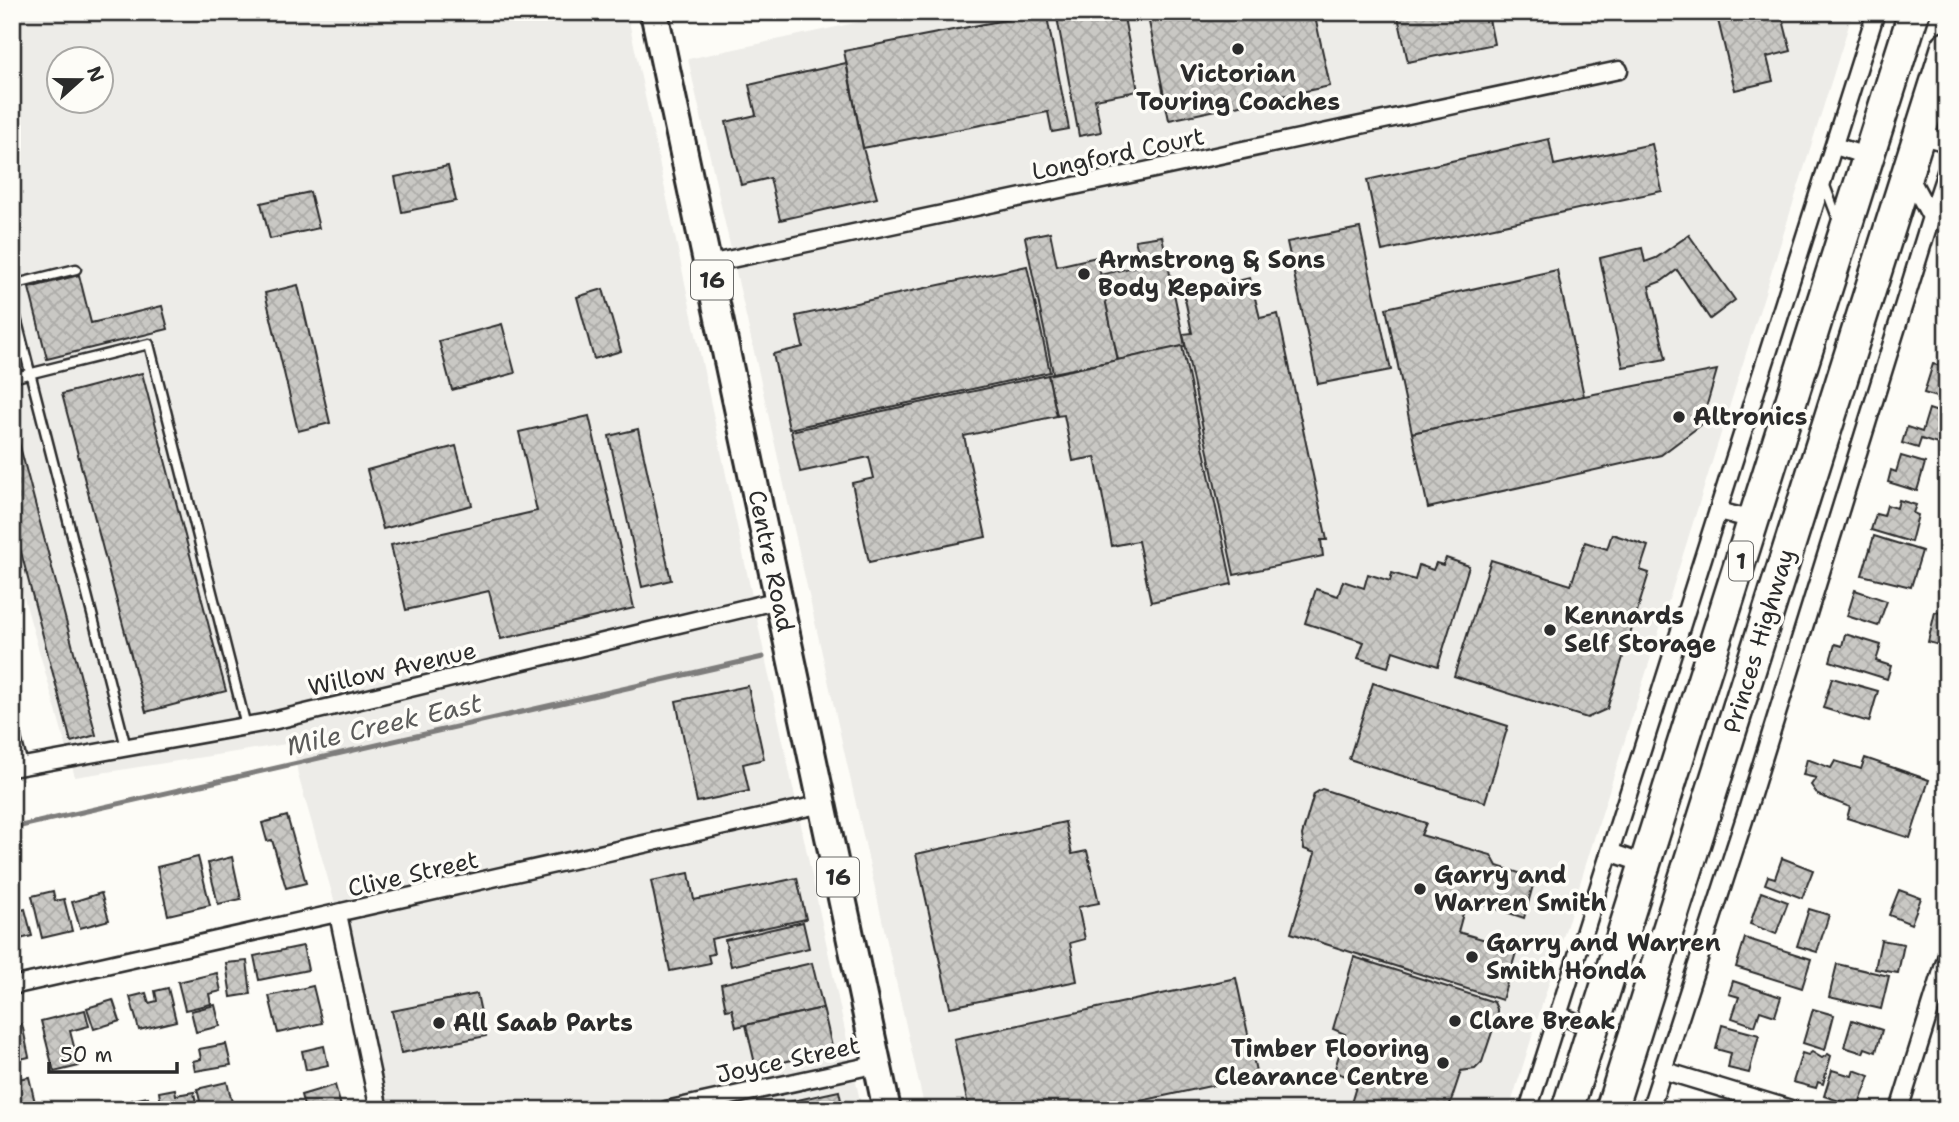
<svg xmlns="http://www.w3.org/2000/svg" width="1959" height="1122" viewBox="0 0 1959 1122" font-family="'Shantell Sans',sans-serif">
<defs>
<pattern id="building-cross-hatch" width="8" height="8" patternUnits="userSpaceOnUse" patternTransform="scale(1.75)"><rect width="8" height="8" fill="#c9c8c4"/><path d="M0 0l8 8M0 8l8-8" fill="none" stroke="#adaca9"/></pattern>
</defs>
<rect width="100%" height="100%" fill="#fdfcf7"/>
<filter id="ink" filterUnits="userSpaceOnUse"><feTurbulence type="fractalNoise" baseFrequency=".0143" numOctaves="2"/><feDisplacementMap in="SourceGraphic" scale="14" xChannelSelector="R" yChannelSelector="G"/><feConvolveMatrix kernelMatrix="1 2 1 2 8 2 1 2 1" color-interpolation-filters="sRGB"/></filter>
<g filter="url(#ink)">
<g fill="#edece8" fill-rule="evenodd">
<path d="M12 12H627L862 1110H385L338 914 298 775 293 743 75 777 12 556ZM60 60H102V102H60Z"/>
<path d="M906 12H1853L1509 1110H925L688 59Z"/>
</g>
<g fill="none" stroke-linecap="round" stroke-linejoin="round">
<path stroke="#7e7d7b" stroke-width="5" d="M12 828 763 657"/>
</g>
<g fill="url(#building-cross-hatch)" stroke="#2b2b2b" stroke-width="2">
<path d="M1046 12 1069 129 1052 132 1048 112 863 148 844 51Z"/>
<path d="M1056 12H1123L1138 91 1095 99 1101 132 1079 136Z"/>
<path d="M1147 12H1314L1330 86 1169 120Z"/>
<path d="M1397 12H1519L1489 19 1494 44 1408 62Z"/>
<path d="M1716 12H1781L1791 51 1767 57 1773 81 1735 90Z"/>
<path d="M846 63 863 148 877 198 780 220 770 178 741 185 726 122 756 115 749 85Z"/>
<path d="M1549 139 1554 165 1652 144 1662 191 1382 251 1367 180Z"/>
<path d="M448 166 456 201 402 212 395 177Z"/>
<path d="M310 192 319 228 270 239 261 203Z"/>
<path d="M1360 228 1391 370 1318 384 1287 242Z"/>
<path d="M1050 232 1057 266 1097 257 1118 360 1053 373 1025 237Z"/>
<path d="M1689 235 1735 300 1710 319 1677 270 1662 281 1649 286 1666 359 1623 367 1600 258 1642 248 1645 262 1656 258Z"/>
<path d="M1162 236 1185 346 1118 360 1100 275 1142 265 1135 240Z"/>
<path d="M1027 266 1050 372 789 429 773 354 803 347 796 316Z"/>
<path d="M1557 270 1584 396 1412 433 1386 308Z"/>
<path d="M79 275 91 323 162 306 168 329 47 359 29 288Z"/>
<path d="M1250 278 1260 318 1278 314 1327 540H1321L1323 556 1234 575 1183 334 1192 333 1184 294Z"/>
<path d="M298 285 330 423 298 431 265 293Z"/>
<path d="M603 289 621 351 594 359 577 297Z"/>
<path d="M502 324 515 373 452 390 439 341Z"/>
<path d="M1182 346 1232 584 1151 602 1138 541 1112 546 1095 457 1073 461 1064 415 1057 416 1048 375Z"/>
<path d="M1933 364 1947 368V400L1924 393Z"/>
<path d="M1717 370 1701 425 1661 455 1428 508 1412 433 1584 396Z"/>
<path d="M142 373 226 691 146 712 62 394Z"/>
<path d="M1048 375 1057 416 964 436 986 537 869 562 852 483 874 478 869 457 800 472 791 431Z"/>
<path d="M1929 409 1947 415V447L1921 439 1918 448 1902 443 1907 427 1922 432Z"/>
<path d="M12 416 96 735 71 742 12 518Z"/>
<path d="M589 416 634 608 501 639 489 591 406 610 391 545 537 511 519 432Z"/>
<path d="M638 429 671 580 642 587 609 436Z"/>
<path d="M456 446 472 505 383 529 367 470Z"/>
<path d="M1901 456 1925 463 1917 491 1888 482 1891 470 1896 472Z"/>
<path d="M1899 500 1916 505 1913 513 1918 515 1911 542 1871 530 1876 514 1884 516 1887 505 1897 508Z"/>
<path d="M1612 534 1648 546 1640 570 1649 573 1607 709 1587 718 1454 676 1491 560 1571 585 1585 542 1607 549Z"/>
<path d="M1874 536 1922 551 1911 587 1862 575Z"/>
<path d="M1446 558 1469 566 1438 666 1393 651 1388 667 1358 658 1364 642 1305 623 1316 589 1338 596 1343 581 1364 588 1368 574 1390 581 1392 573 1415 580 1419 565 1433 570 1436 563 1443 565Z"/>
<path d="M1855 590 1887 601 1878 626 1847 616Z"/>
<path d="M1935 612 1947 614V647L1928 642Z"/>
<path d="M1845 634 1881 645 1876 661 1891 666 1887 679 1830 661 1835 644 1842 646Z"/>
<path d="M1832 678 1878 691 1869 722 1823 708Z"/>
<path d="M1373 683 1508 726 1485 802 1349 759Z"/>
<path d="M748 686 764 759 743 764 749 791 697 802 676 701Z"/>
<path d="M1865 758 1929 780 1910 838 1847 818 1850 807 1818 795 1811 785 1816 778 1803 775 1807 759 1831 768 1835 761 1861 769Z"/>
<path d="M1322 789 1426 823 1421 835 1491 855 1497 866 1535 878 1524 918 1467 899 1458 932 1517 949 1502 1000 1291 933 1315 853 1304 849 1302 835 1314 794Z"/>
<path d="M287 816 306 883 286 888 272 840 267 841 262 823Z"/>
<path d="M1065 822 1072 854 1087 851 1099 903 1078 907 1085 939 1070 943 1077 981 950 1007 916 854Z"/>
<path d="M198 857 210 905 168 915 157 867Z"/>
<path d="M232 857 241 899 218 904 208 863Z"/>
<path d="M1782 858 1813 870 1802 898 1765 884 1768 876 1775 878Z"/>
<path d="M689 873 694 900 797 878 806 919 711 939 714 954 708 955 710 963 670 971 651 881Z"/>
<path d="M1899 890 1921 898 1911 924 1889 915Z"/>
<path d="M53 891 55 901 64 899 72 931 42 938 32 896Z"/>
<path d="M1761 892 1788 902 1776 934 1750 924Z"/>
<path d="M101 893 109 920 80 928 72 902Z"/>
<path d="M25 909 32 936 12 941V913Z"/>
<path d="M1809 909 1829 915 1817 952 1797 946Z"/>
<path d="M803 922 809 948 731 966 725 940Z"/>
<path d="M1745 938 1811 959 1802 988 1736 967Z"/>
<path d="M1881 940 1904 944 1898 973 1875 969Z"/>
<path d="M303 946 308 970 259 980 254 956Z"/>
<path d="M1354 957 1494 1002 1497 1009V1017L1482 1062 1475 1069 1461 1071 1448 1110H1349L1358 1080 1334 1072 1345 1034 1333 1029Z"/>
<path d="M247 961 251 994 231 997 226 963Z"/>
<path d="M812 963 823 1008 736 1027 732 1009 726 1010 721 984Z"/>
<path d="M1837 964 1889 976 1881 1009 1829 997Z"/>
<path d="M217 973 221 991 209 994 211 1004 185 1010 178 982Z"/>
<path d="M1236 978 1257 1076 1099 1110H997L996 1105 969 1110 954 1039Z"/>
<path d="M1733 981 1781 997 1775 1016 1760 1011 1755 1026 1732 1018 1739 997 1729 994Z"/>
<path d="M313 986 322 1023 278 1033 269 996Z"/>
<path d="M168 988 176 1021 139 1030 130 997 146 993 149 1003 157 1001 155 991Z"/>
<path d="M477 994 486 1036 401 1053 392 1011Z"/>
<path d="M113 1000 120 1021 94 1029 87 1008Z"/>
<path d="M215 1005 220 1026 196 1032 191 1011Z"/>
<path d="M823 1008 833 1051 756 1068 746 1025Z"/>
<path d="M1813 1009 1834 1015 1825 1050 1803 1043Z"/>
<path d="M85 1010 89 1026 70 1031 79 1066 54 1072 41 1021Z"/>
<path d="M1852 1020 1882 1030 1876 1052 1865 1048 1863 1053 1844 1047Z"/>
<path d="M22 1024 29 1057 12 1061V1026Z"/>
<path d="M1722 1025 1759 1035 1749 1073 1728 1068 1731 1053 1716 1049Z"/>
<path d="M226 1044 231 1065 195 1071 193 1061 201 1059 199 1049Z"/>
<path d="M324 1046 328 1065 306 1070 302 1051Z"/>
<path d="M1812 1052 1822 1058 1828 1054 1831 1056 1823 1084 1818 1082 1816 1088 1793 1082 1802 1053 1808 1055Z"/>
<path d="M1832 1070 1852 1076 1854 1070 1870 1076 1858 1107 1824 1096Z"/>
<path d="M29 1077 36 1107 14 1110 12 1080Z"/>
<path d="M227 1082 232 1102 202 1109 197 1089Z"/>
<path d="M335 1085 342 1110H305L301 1095Z"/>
<path d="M175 1089 176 1095 194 1092 197 1110H162L159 1092Z"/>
<path d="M839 1091 843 1110H757L756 1109Z"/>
<path d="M148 1097 151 1110H130L133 1109 132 1100Z"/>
</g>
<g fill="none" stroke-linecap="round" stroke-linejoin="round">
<g stroke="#2b2b2b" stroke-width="13">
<g id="lane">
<path d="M1824 183 1838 220"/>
<path d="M12 285 76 269"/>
<path d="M12 302 126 747"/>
<path d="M12 378 149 344 246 726"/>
<path d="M12 723 23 765"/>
</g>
</g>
<g stroke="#2b2b2b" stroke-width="21">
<g id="street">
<path d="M1919 135 1947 143"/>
<path d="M1835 146 1869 157"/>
<path d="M1931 217 1946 172"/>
<path d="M708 264 1619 70"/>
<path d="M1718 511 1754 520"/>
<path d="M12 768 268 722 779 600"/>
<path d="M1610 852 1644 864"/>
<path d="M338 914 379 1110"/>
<path d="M12 986 822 804"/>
<path d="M1558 1015 1593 1028"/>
<path d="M1662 1070 1794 1110"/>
<path d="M666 1110 878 1064"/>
<path d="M1528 1110 1876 12"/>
<path d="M1650 1110 1746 814 1931 217 1908 174"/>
<path d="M1899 1110 1947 955"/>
</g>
</g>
<g stroke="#2b2b2b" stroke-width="32">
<path id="primary" d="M654 12 887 1110"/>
</g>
<g stroke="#2b2b2b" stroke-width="35">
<g id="highway">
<path d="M1567 1110 1914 12"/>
<path d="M1611 1110 1947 47"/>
</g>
</g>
<use href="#lane" stroke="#fdfcf7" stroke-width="8"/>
<use href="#street" stroke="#fdfcf7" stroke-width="16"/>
<use href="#primary" stroke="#fdfcf7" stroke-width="26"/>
<use href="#highway" stroke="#fdfcf7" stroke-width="30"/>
</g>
</g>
<g fill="#2b2b2b" stroke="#fdfcf7" stroke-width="2.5">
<circle cx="1238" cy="49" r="7"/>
<circle cx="1084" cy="274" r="7"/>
<circle cx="1679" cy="417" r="7"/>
<circle cx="1550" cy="630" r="7"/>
<circle cx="1420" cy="889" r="7"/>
<circle cx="1472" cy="957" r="7"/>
<circle cx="1455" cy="1021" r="7"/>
<circle cx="439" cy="1023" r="7"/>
<circle cx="1443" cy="1063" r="7"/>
</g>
<g text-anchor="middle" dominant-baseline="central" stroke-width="7" stroke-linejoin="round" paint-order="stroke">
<g fill="#fdfcf7" stroke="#6a6a68" stroke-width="2">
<rect x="691" y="260.5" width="42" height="39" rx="5"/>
<rect x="1729" y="541.5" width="24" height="39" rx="5"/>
<rect x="817" y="857.5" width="42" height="39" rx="5"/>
</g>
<g font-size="23" font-weight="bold" fill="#2b2b2b">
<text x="712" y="280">16</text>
<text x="1741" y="561">1</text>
<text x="838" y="877">16</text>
</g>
<g font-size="24" font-weight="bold" fill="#2b2b2b" stroke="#fdfcf7" text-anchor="start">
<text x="1238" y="74" text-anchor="middle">Victorian<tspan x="1238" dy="28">Touring Coaches</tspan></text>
<text x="1098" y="260">Armstrong &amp; Sons<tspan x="1098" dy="28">Body Repairs</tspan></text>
<text x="1693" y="417">Altronics</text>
<text x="1564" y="616">Kennards<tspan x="1564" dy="28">Self Storage</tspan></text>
<text x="1434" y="875">Garry and<tspan x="1434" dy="28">Warren Smith</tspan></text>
<text x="1486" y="943">Garry and Warren<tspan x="1486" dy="28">Smith Honda</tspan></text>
<text x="1469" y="1021">Clare Break</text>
<text x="453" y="1023">All Saab Parts</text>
<text x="1429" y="1049" text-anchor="end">Timber Flooring<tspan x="1429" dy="28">Clearance Centre</tspan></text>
</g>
<g font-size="24" fill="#2b2b2b" stroke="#fdfcf7">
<text transform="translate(1118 154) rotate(-12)">Longford Court</text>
<text transform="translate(771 561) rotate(78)">Centre Road</text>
<text transform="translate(1759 641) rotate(-73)">Princes Highway</text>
<text transform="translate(392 669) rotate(-13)">Willow Avenue</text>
<text transform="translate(413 874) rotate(-13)">Clive Street</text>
<text transform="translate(788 1060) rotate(-12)">Joyce Street</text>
</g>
<g font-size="26" font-style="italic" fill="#5b5b5a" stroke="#fdfcf7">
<text transform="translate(384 724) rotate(-13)">Mile Creek East</text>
</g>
</g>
<rect width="1959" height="1122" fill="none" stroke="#fdfcf7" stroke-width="42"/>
<rect x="21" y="21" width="1917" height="1080" fill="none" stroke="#2b2b2b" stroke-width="2.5" filter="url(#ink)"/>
<g transform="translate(80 80) rotate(69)"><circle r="33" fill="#fdfcf7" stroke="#a9a8a5" stroke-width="2"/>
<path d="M0-5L12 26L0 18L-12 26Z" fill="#2b2b2b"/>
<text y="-10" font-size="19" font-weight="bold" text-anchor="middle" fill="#2b2b2b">N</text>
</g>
<path d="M49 1062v10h128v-10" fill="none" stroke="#2b2b2b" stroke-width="3.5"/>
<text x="60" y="1062" font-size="21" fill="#2b2b2b" stroke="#fdfcf7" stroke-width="5" paint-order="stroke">50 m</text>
</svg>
